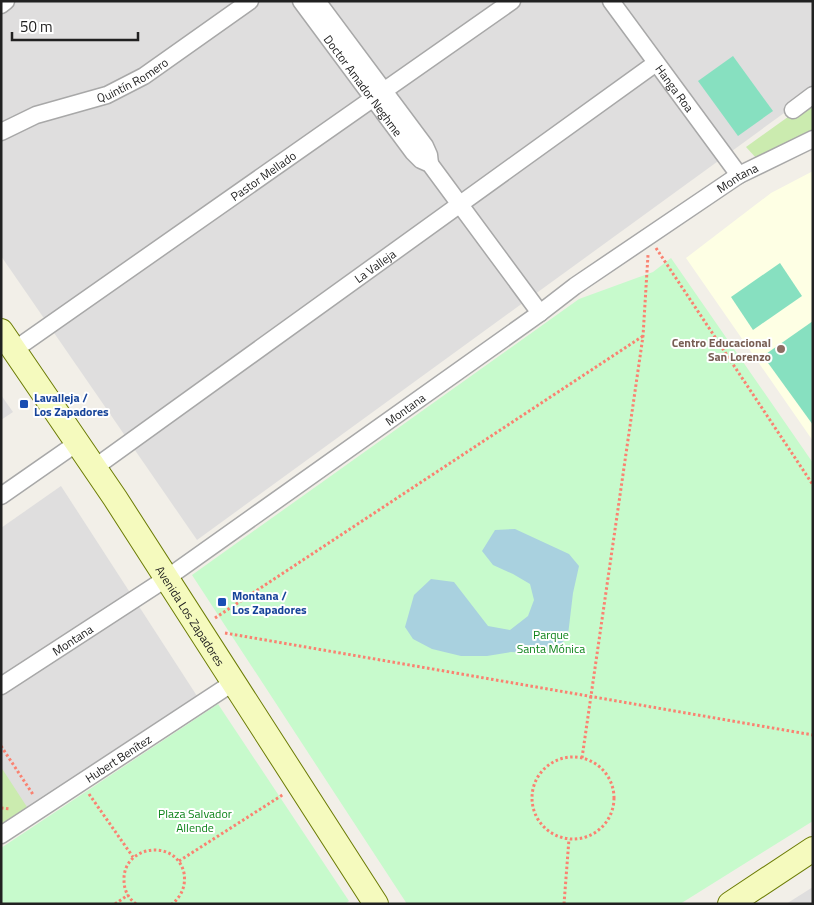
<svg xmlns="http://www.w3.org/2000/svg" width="814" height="905" viewBox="0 0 814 905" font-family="'Titillium Web',sans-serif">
<rect width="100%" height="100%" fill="#f2efe8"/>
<g fill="#dfdede">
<path d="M1 1H813V92L197 540 1 256Z"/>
<path d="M1 395 13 412 1 420Z"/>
<path d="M61 486 197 696 1 829V528Z"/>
<path d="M813 887V904H786Z"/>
</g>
<path fill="#feffe4" d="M813 171V441L686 258 771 193Z"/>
<g fill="#cbebaf">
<path d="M813 99V131L757 159 746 147Z"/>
<path d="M1 767 27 807 1 824Z"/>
</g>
<g fill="#c7facc">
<path d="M671 258 813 463V821L680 904H407L192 575 579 299 653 272Z"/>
<path d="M218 704 349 901 345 904H1V848Z"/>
</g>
<g fill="#87e0c0">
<path d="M733 56 773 111 738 136 698 81Z"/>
<path d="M780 263 802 296 753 330 731 297Z"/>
<path d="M813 321V425L763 356Z"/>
</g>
<path fill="#a9d1df" d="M515 529 569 554 579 566 573 593 568 635 554 654 511 652 487 656H461L432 649 413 639 405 627 414 595 431 579 454 582 488 626 510 630 528 616 534 600 530 584 513 574 493 565 482 551 495 530Z"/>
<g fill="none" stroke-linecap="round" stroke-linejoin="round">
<g stroke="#a8a8a8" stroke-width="19">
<g id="street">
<path id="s1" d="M301 1 413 152 421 160 430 164 540 313"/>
<path d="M317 1 425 146 429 155 430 164"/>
<path id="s2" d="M611 1 739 175"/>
<path d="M1 5 6 1"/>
<path d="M793 110 813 95"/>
<path id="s3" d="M1 132 36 115 107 95 144 76 250 1"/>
<path id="s4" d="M14 350 512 1"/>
<path id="s5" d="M94 468 656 63"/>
<path d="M1 496 77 443"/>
<path id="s6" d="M1 686 167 578 540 313 575 286 739 175 813 139"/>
<path id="s7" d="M1 835 234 682"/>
</g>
</g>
<g stroke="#6c7c05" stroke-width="26">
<g id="secondary">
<path id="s8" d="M1 331 115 498 376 904"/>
<path d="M730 904 813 849"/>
</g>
</g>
<g stroke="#fa8271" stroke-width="3" stroke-dasharray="2.5 2.5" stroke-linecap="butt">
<path d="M656 248 813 485"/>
<path d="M215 618 643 336"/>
<path d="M225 633 813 735"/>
<path d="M1 746 34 796"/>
<circle cx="573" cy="798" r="41"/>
<path d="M582 758 643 336 648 255"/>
<path d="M89 794 133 857"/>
<path d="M1 808 10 809"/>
<path d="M179 861 284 794"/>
<path d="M115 904 128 895"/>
<path d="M136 904C128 898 124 890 124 880 123 845 176 838 184 873 186 885 182 896 172 904"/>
<path d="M564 904 569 839"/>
</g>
<use href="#street" stroke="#fff" stroke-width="16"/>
<use href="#secondary" stroke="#f5fabe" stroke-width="24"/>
</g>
<circle fill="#8d6e63" stroke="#fff" stroke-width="2" cx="781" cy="349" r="5"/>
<g fill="#1a4fb4" stroke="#fff" stroke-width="2">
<rect x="19" y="399" width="10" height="10" rx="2.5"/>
<rect x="217" y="597" width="10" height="10" rx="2.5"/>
</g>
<g text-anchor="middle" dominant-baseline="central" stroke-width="4" stroke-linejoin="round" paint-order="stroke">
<g font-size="12" fill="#212121" stroke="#fff">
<text stroke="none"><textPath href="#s3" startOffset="142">Quintín Romero</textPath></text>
<text stroke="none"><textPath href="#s1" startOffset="105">Doctor Amador Neghme</textPath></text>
<text stroke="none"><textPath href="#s2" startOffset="108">Hanga Roa</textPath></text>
<text stroke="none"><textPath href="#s4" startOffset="304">Pastor Mellado</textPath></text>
<text stroke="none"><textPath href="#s6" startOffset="895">Montana</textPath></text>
<text stroke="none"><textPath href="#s5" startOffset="346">La Valleja</textPath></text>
<text stroke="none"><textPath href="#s6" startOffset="490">Montana</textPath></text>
<text stroke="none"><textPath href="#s8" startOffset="342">Avenida Los Zapadores</textPath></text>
<text stroke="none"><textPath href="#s6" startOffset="85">Montana</textPath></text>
<text stroke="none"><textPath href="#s7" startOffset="140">Hubert Benítez</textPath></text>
</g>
<g font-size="12" font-weight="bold" fill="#785e54" stroke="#fff" text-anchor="end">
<text x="771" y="342">Centro Educacional<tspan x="771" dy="14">San Lorenzo</tspan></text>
</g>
<g font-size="12" font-weight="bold" fill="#164399" stroke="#fff" text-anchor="start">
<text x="34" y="397">Lavalleja /<tspan x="34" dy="14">Los Zapadores</tspan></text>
<text x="232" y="595">Montana /<tspan x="232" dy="14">Los Zapadores</tspan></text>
</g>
<g font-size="12" fill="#0c8319" stroke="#fff">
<text x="551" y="634">Parque<tspan x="551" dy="14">Santa Mónica</tspan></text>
<text x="195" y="813">Plaza Salvador<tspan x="195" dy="14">Allende</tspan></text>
</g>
</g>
<rect width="814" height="905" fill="none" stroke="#212121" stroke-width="5"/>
<path d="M12 32v8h126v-8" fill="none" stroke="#212121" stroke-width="2.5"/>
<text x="20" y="32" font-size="15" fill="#212121" stroke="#ffffff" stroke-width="4" paint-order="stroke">50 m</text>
</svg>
